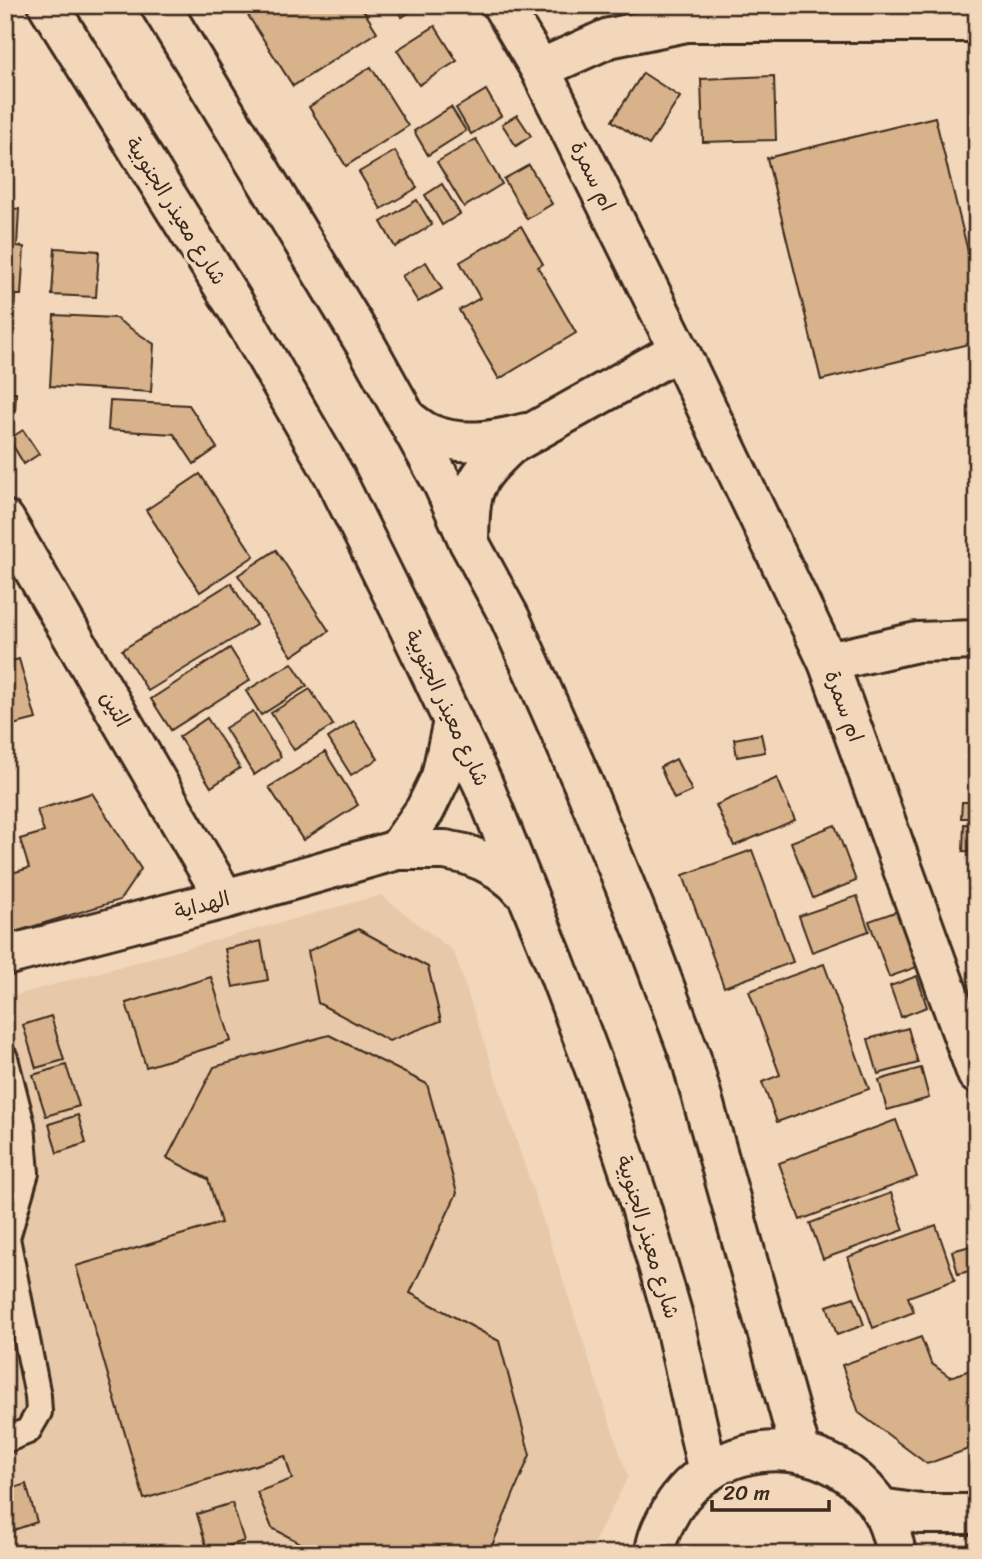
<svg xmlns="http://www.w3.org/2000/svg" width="982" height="1559" viewBox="0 0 982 1559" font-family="Sriracha,'Playpen Sans Arabic',sans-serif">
<rect width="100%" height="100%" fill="#f3d7ba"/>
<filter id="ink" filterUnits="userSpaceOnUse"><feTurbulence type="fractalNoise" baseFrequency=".0143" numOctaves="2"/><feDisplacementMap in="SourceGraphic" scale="14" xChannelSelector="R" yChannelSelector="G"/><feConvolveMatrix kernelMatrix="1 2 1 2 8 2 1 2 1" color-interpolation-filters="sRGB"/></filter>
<g filter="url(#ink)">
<path fill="#e7c9a9" d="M381 895 454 952 628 1477 588 1554H5V998Z"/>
<g fill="#d8b28a" stroke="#3b2a1e" stroke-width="2">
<path d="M256 5H360L377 32 293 86 246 12Z"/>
<path d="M395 5H421L402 17Z"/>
<path d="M435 26 457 61 419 85 397 50Z"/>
<path d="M371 67 408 126 346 166 309 107Z"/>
<path d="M643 73 680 97 649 145 612 121Z"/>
<path d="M774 76 776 140 703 142 701 79Z"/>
<path d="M486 90 501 116 471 134 456 108Z"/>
<path d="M451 107 466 131 428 155 414 131Z"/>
<path d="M517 115 531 136 516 146 502 124Z"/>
<path d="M935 117 977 288V342L821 380 767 158Z"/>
<path d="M476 139 502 184 464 207 437 162Z"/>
<path d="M395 151 417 188 381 209 359 172Z"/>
<path d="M529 165 552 204 527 219 504 179Z"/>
<path d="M442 184 460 214 442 225 425 195Z"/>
<path d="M417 200 432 225 395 247 381 222Z"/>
<path d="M5 208 19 209 17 246 24 247 21 295H15L11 359 5 358Z"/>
<path d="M521 226 543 264 538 267 576 333 499 379 459 310 480 298 460 262Z"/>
<path d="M55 248 99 251 96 297 52 295Z"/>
<path d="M426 262 442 289 418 302 402 276Z"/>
<path d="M54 315 115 318 154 344 151 392 50 386Z"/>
<path d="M5 393H16L15 413 5 412Z"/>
<path d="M110 401 189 405 217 448 194 464 174 434 108 430Z"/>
<path d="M23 430 39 454 24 464 9 439Z"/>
<path d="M200 474 254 556 200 592 146 510Z"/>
<path d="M276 550 329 631 292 656 238 575Z"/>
<path d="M231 583 256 625 148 691 122 650Z"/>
<path d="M230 648 250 680 171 730 151 699Z"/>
<path d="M19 659 36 719 5 727V663Z"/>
<path d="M292 663 307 686 261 715 246 691Z"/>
<path d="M310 689 333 725 294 750 271 713Z"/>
<path d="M253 711 281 757 254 775 225 728Z"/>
<path d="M207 718 240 768 211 787 179 737Z"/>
<path d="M354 721 378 759 351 775 328 738Z"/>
<path d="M761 734 765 752 737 757 734 739Z"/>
<path d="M325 752 358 805 303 840 269 787Z"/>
<path d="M676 759 692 791 674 799 660 767Z"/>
<path d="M777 778 795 820 734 846 716 805Z"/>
<path d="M92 793 141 869 120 900 5 935V875L29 868 20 839 44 832 37 810Z"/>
<path d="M962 802H977V818H961Z"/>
<path d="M964 824 977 825V852L963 851Z"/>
<path d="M835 825 856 881 813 898 791 842Z"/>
<path d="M752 850 793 962 724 987 683 875Z"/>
<path d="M857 896 869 931 812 952 799 916Z"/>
<path d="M898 911 917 967 889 977 869 921Z"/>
<path d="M358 929 428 967 441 1021 389 1041 318 1003 308 951Z"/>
<path d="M261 941 268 980 233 987 225 949Z"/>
<path d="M824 964 869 1089 777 1122 762 1082 780 1075 749 991Z"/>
<path d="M917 976 927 1007 901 1017 890 986Z"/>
<path d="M211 977 231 1041 146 1067 126 1003Z"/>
<path d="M51 1016 64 1060 36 1068 23 1025Z"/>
<path d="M908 1028 918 1063 878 1074 868 1039Z"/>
<path d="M329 1035 427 1084 457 1193 410 1293 499 1341 530 1455 491 1548 471 1554H321L272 1528 257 1492 292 1479 285 1456 144 1499 76 1266 221 1223 208 1179 167 1158 214 1067Z"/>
<path d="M66 1065 79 1106 46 1116 33 1075Z"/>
<path d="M921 1068 929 1098 887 1110 879 1080Z"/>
<path d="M78 1115 86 1143 57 1153 49 1124Z"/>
<path d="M896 1120 917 1177 800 1220 779 1163Z"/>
<path d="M891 1193 904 1230 823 1259 810 1223Z"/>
<path d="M936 1225 955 1280 908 1297 914 1312 873 1328 848 1257Z"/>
<path d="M974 1245 977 1255V1269L958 1274 952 1251Z"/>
<path d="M977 1276V1297L971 1278Z"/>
<path d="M854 1297 864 1325 837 1335 827 1306Z"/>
<path d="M921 1337 931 1363 950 1377 973 1369 977 1380V1446L927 1464 859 1413 842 1365Z"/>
<path d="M26 1484 37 1522 11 1531 5 1511V1491Z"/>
<path d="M232 1503 244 1541 208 1552 197 1514Z"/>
</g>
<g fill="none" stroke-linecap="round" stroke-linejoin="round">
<g stroke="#3b2a1e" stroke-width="30">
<path id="service" d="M5 1058 22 1125 26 1173 7 1238 38 1396 39 1412 28 1431 5 1440"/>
</g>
<g stroke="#3b2a1e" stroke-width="44">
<g id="minor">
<path d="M502 5 540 69 679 350 828 662 977 1074"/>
<path d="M540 69 609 38 687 22H977"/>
<path d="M407 419C414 424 422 431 430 434 461 447 495 441 526 433"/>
<path d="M5 520 225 899"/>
<path d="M469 542C470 489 471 482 510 445L679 350"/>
<path d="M828 662 917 642 977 640"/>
<path d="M397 850 425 810 441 777 453 721"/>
<path d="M5 956 225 899 397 850H445L465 854 483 861 500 870 515 882 528 896"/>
</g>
</g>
<g stroke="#3b2a1e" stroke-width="44">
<g id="tertiary">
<path d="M48 5 248 326 335 477 403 615 483 784 555 963 599 1080 638 1197 672 1313 708 1472"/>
<path d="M160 5 367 347 443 484 469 542 510 618 583 783 646 937 691 1058 801 1453"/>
<path d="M880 1508 921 1514H977"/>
<path d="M655 1554C656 1537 664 1523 672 1509 682 1492 697 1478 714 1468 771 1435 845 1452 880 1508 889 1522 893 1538 896 1554"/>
</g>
</g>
<use href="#service" stroke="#f3d7ba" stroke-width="24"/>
<use href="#minor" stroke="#f3d7ba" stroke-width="38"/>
<use href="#tertiary" stroke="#f3d7ba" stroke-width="38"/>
</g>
</g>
<g text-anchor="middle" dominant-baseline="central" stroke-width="7" stroke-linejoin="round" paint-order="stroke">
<g font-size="21" fill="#3b2a1e" stroke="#f3d7ba">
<text transform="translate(593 176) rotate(64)">ام سمرة</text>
<text transform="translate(176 211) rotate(58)">شارع معيذر الجنوبية</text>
<text transform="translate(844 706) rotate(70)">ام سمرة</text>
<text transform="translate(447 708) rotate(65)">شارع معيذر الجنوبية</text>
<text transform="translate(115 709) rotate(60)">التين</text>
<text transform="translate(202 905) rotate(-15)">الهداية</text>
<text transform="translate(648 1237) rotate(73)">شارع معيذر الجنوبية</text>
</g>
</g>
<rect width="982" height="1559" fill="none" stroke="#f3d7ba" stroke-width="28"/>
<rect x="14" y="14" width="954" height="1531" fill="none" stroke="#3b2a1e" stroke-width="2.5" filter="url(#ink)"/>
<path d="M712 1500v10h117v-10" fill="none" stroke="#3b2a1e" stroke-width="3.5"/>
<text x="723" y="1500" font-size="21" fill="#3b2a1e" stroke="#f3d7ba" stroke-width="5" paint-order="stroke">20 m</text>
</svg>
